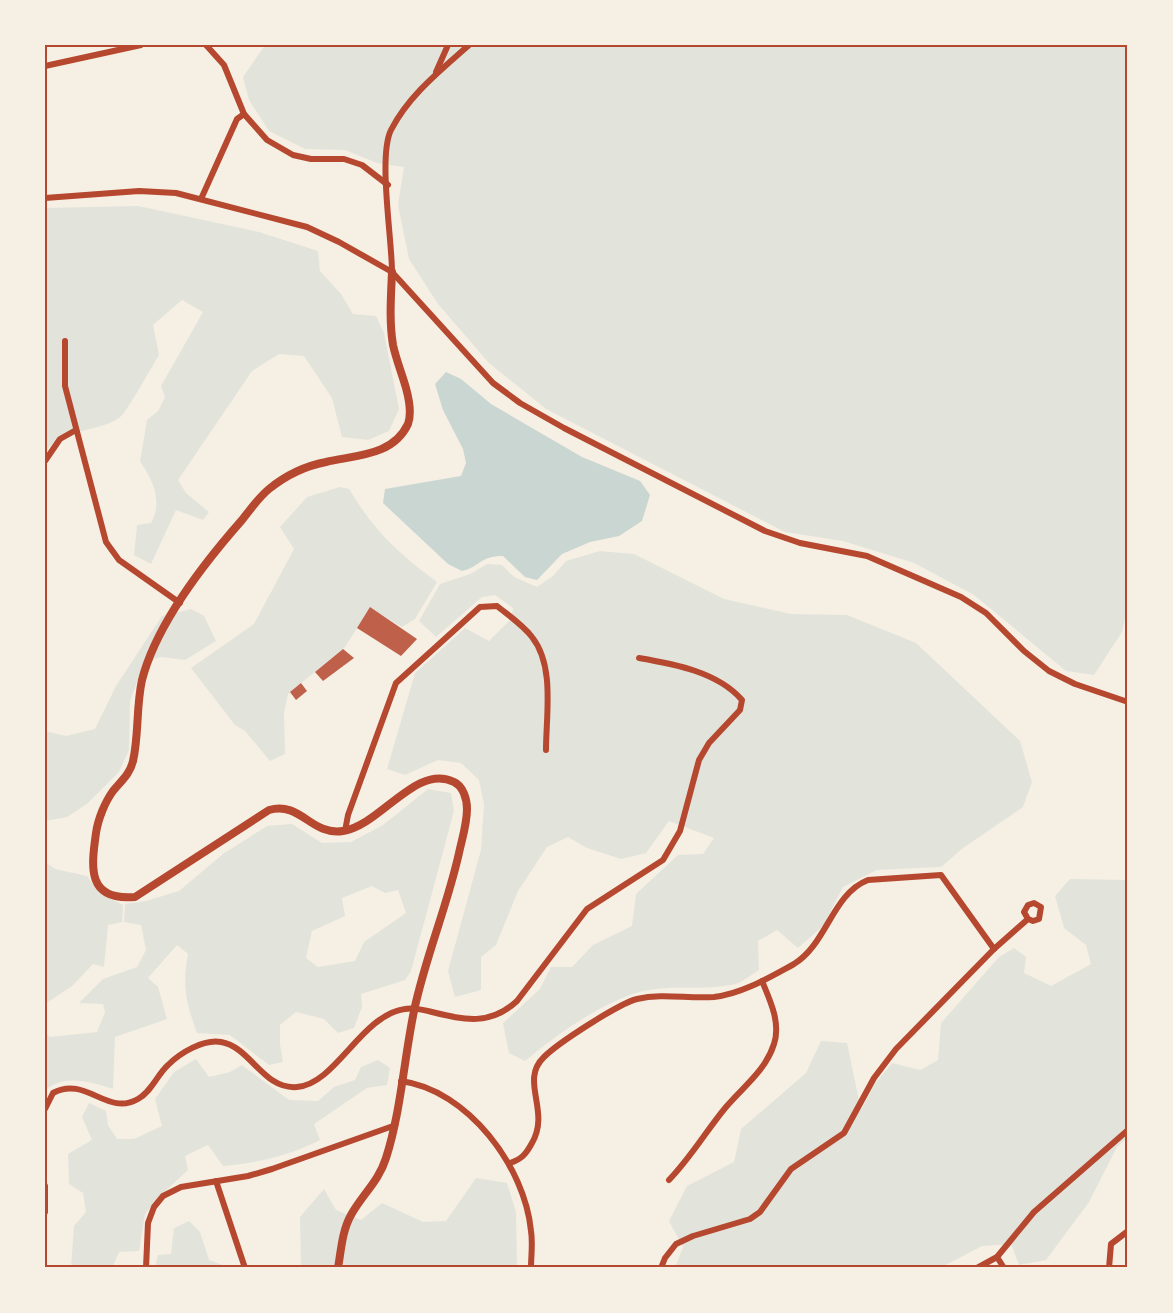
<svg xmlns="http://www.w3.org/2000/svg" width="1173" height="1313" viewBox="0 0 1173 1313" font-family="'Noto Serif',serif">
<rect width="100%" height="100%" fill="#f6efe4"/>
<g fill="#e2e4dc" fill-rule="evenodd">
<path d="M267 45H1128V605L1122 632 1094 675 1066 671 974 595 914 563 843 541 785 532 546 409 489 363 438 304 409 259 398 205 404 167 377 163 345 150 305 149 269 131 249 100 243 77 263 48Z"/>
<path d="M138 206 259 232 318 251 320 271 341 294 353 314 376 316 384 333 399 409 389 431 368 440 342 437 332 398 304 356 279 354 252 371 178 480 186 493 209 512 203 520 176 510 151 564 134 555 137 525 151 523C163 501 153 481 140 461L147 420 158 411 165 397 161 386 203 312 182 300 153 325 159 355C152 366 126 414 119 418 95 434 62 426 45 453V208Z"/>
<path d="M340 487 349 489C375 532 397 552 437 582L415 619 402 627 370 608 345 647 288 694 284 713 285 754 270 761 245 731 235 725 191 668 254 624 294 549 280 527 307 497Z"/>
<path d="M600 551 634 554 724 599 791 614 847 615 916 643 1020 741 1032 782 1023 807 963 848 941 867 877 870 843 887 823 926 798 948 777 930 758 941 759 970C751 975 740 984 731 985 701 991 669 984 639 992 597 1005 558 1034 525 1061L509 1053 503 1023 540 989 551 967H572L593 945 632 926 636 894 678 855 703 854 714 838 669 821 646 853 621 859 587 848 568 837 547 847 518 891 496 945 481 957V990L455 997 448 971 481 850 484 804 479 780 461 763 438 760 405 775 387 769 415 673 465 628 489 641 511 619 513 608 495 595 482 597 436 637 419 621 440 584 470 574 487 564 502 565 514 577 537 587 553 576 566 561Z"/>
<path d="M191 609 204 616 216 641 185 660 162 657 145 661 130 701 129 750 119 772 88 803 67 817 45 821V731L66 736 95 729 116 686 162 616Z"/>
<path d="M428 789 451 793 454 811 411 971 405 980 361 994 362 1007 354 1028 338 1033 324 1019 296 1012 280 1025V1044L283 1062 269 1065 230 1035 197 1033C186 1002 182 987 188 954L177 945 148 978 158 987 167 1019 115 1037 113 1089C92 1082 63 1073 45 1091V1033L50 1037 97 1032 105 1012 103 1004 79 1003 103 979 137 967 146 950 141 925 124 922 125 904 146 901 179 891 223 854 267 826 292 824 322 843 351 842 383 825ZM372 886 385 893 398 890 406 913 364 942 355 961 318 967 306 958 312 931 345 916 342 898Z"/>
<path d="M45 862 55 869 87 876 99 893 123 905 122 922 108 925 104 967 93 964 72 986 45 1004Z"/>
<path d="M1070 879 1128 880V1137L1117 1147 1089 1202 1046 1260 1019 1265 1011 1244 982 1246 940 1268H675L683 1247 669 1221 687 1186 734 1162 741 1129 806 1073 821 1041 847 1043 861 1110 875 1084 892 1063 920 1070 938 1060 941 1023 999 957 1014 948 1026 957 1024 973 1051 986 1091 964 1086 945 1064 928 1055 896Z"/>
<path d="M196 1059 209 1077 230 1072 242 1065 289 1100 318 1101 334 1087 355 1080 361 1067 378 1060 390 1068 387 1085 367 1088 314 1124 320 1140C289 1156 256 1163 223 1166L208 1145 185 1156 188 1170 159 1197 145 1214 139 1251 119 1252 112 1268H71L74 1226 86 1212 83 1193 69 1184 68 1154 92 1140 82 1117 89 1103 106 1111 108 1125 117 1139H134L162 1126 155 1099 174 1072Z"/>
<path d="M476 1178 507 1183 516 1212 517 1268H301L300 1217 324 1189 336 1210 361 1220 382 1203 423 1222 446 1221Z"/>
<path d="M189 1221 200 1232 209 1260 231 1268H155L158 1255 171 1254 174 1228Z"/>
</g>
<path fill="#c9d6d2" d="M446 372 461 379 491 404 582 457 640 481 650 495 642 521 619 536 590 542 562 554 537 580 525 577 503 556C479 556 482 566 462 571L448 564 383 503 385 489 461 476 466 463 463 449 443 410 435 384Z"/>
<g fill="#bf614a">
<path d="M370 607 417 639 401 656 357 628Z"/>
<path d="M343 649 354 658 323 681 315 672Z"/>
<path d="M301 683 307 691 296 700 290 692Z"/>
</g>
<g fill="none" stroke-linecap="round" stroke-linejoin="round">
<g stroke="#b5482f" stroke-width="6">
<path d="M206 45 224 65 244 114 267 140 293 155 311 159H344L362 165 388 185"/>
<path d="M45 66 141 45"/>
<path d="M436 72 448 45"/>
<path d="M45 198 139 191 176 193 307 227 339 242 392 272 493 383 520 403 564 428 765 531 800 543 867 556 961 597 986 613 1024 651 1049 671 1075 684 1128 702"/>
<path d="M201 199 237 119 244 114"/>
<path d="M392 272C392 239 378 156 391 130 409 95 441 70 469 45"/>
<path d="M65 341V386L106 542 119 560 180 603"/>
<path d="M45 461 60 439 76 430"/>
<path d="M345 831 348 815 396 683 480 607 497 606C508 615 523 625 532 637 555 666 546 715 546 750"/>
<path d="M401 1081C468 1090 525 1167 531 1231 533 1243 531 1256 531 1268"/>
<path d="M45 1109 53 1093C86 1075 107 1117 138 1099 152 1091 157 1075 168 1065 180 1053 203 1039 221 1042 251 1047 263 1090 297 1087 336 1084 361 1015 405 1009 414 1007 423 1010 432 1012 465 1020 490 1026 517 1001L587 909 663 860 680 831 699 760 709 743 740 710 742 700C718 672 674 664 639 658"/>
<path d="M510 1163C522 1159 526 1154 532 1143 551 1110 519 1081 544 1057 558 1043 618 1004 637 999 663 993 688 999 714 997 742 994 770 977 794 964 827 944 832 894 868 880L941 875 994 949"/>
<path d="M669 1180C692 1156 706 1131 726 1107 743 1087 766 1070 774 1044 781 1023 770 1000 762 981"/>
<path d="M216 1181 245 1268"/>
<path d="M45 1186V1212"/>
<path d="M997 1257 1004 1268"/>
<path d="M146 1268 148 1223 154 1207 163 1196 181 1187 248 1176 272 1169 393 1126"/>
<path d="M661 1268 665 1258 676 1244 693 1236 750 1219 760 1212 791 1169 844 1133 874 1078 896 1049 994 949 1028 919 1033 921 1039 919 1041 907 1034 903 1028 905 1024 912 1028 919"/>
<path d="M977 1268 997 1257 1034 1212 1128 1130"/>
<path d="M1109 1268 1111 1244 1128 1231"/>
</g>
<path stroke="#b5482f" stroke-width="8" d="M338 1268C341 1251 342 1231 351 1215 362 1195 379 1181 386 1158 401 1111 404 1059 414 1011 425 958 447 907 459 853 462 839 467 824 467 809 467 799 463 786 454 782 416 763 381 825 343 831 311 836 301 801 269 810L135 897C87 901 91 868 96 833 98 819 105 802 113 791 121 781 130 774 133 761 139 735 136 707 142 680 156 625 205 562 242 520 250 510 259 497 269 489 285 476 305 466 326 462 356 455 393 456 408 424 412 413 409 399 406 388 402 374 396 359 393 345 389 321 391 296 392 272"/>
</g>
<rect width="1173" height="1313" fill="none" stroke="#f6efe4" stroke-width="93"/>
<rect x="46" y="46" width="1080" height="1220" fill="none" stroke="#b5482f" stroke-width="2"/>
</svg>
